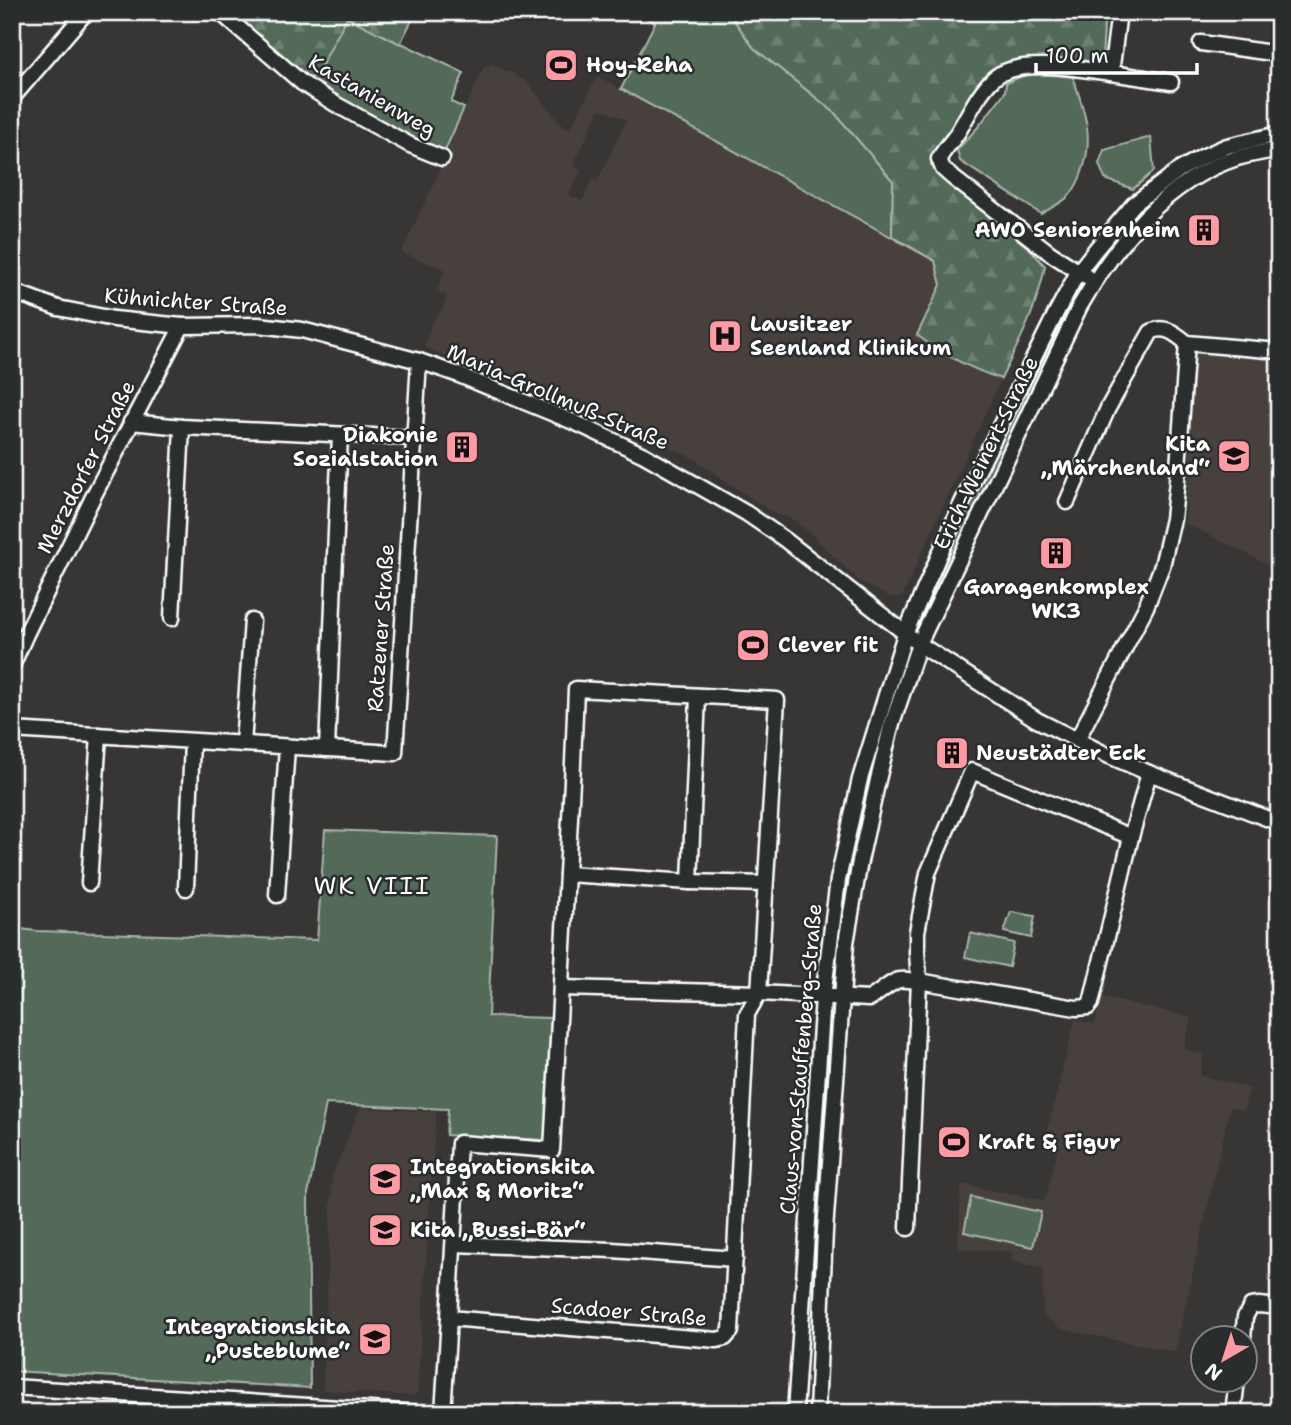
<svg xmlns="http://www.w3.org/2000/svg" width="1291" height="1425" viewBox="0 0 1291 1425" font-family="'Shantell Sans',sans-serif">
<defs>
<pattern id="forest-firs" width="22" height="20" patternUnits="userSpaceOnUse" patternTransform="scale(1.75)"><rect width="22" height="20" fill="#526b58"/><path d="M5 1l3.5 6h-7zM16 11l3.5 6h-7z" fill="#6c8171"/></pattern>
</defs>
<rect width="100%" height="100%" fill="#373635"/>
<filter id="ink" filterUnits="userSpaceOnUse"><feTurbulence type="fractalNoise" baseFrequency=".0143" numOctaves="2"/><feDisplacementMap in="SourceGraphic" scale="14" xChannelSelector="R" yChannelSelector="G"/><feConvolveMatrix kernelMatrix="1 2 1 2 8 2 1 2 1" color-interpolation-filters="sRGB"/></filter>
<g filter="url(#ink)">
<g fill="#46413d" fill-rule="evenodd">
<path d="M492 64 514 74 527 82 561 124 570 129 597 76 935 261 1031 250 1045 266 1042 283 1031 319 1001 379 902 597 892 598 877 591 858 580 810 533 792 519 775 514 689 456 424 347 431 324 435 317 441 312 447 296 436 291 445 270 401 252 438 175 442 158 484 67ZM600 108 626 120 597 182 592 180 582 201 569 195 581 170 573 166Z"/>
<path d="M1203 352 1279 359V570L1185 523 1195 358 1198 354Z"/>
<path d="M1101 997 1191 1017 1184 1049 1204 1054 1200 1075 1249 1088 1244 1110 1230 1107 1175 1352 1061 1329 1043 1316V1268L1012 1261V1252L958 1249 961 1184 1045 1201 1057 1152 1043 1148 1075 1020 1095 1024Z"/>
<path d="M360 1108 436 1112 417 1396 323 1390 332 1176Z"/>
</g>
<g fill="#526b58" stroke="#a8b5ac" stroke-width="2">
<path d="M637 12H728L754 48 834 112 893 181 892 236 935 260 973 203 931 165C939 155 947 146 955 136 970 116 982 77 1008 69 1026 64 1048 66 1067 67L1101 72 1105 12 1101 72 1067 67 1036 66 1006 70 993 79 977 98 956 135 931 165 974 203 935 261 621 89 655 23Z"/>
<path d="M347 17 464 73 451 102 464 108 442 157 302 83 317 74Z"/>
<path d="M1044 73 1073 77C1084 111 1095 137 1082 172 1079 181 1075 189 1069 196 1062 203 1050 208 1041 214L960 161 957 150 978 127 1005 92 1006 83 1025 75Z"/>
<path d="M1151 137 1154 171 1133 189 1105 179 1099 164 1104 150Z"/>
<path d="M1071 300 1074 302 1016 427 977 504 944 575 941 574 976 491Z"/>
<path d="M325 830 497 836 488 1016 551 1018 545 1140 446 1135 448 1109 326 1104 308 1194 310 1388 12 1371V928L37 931 317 940Z"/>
<path d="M1011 912 1035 916 1031 938 1004 932Z"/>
<path d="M970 933 1014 943 1009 967 965 957Z"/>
<path d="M971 1197 1041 1212 1033 1247 964 1232Z"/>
</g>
<g fill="url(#forest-firs)" stroke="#a8b5ac" stroke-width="2">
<path d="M220 12H416L400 44 347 17 317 74 302 83Z"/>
<path d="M728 12H1105L1101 72 1006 70 931 165 973 203 1031 250 1045 266C1037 309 1020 340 1001 379 972 369 941 354 917 335L941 285 935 261 892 236 893 181 834 112 754 48Z"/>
</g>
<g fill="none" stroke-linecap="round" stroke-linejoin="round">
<g stroke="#fff" stroke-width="19">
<g id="minor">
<path d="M220 12 302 83 337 105 410 145 442 158"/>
<path d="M1201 43 1279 54"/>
<path d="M1111 73 1171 82"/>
<path d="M12 98 86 12"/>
<path d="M1087 277 1050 253 952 177 943 169 939 159C944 149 952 142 958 132 969 114 978 93 994 78 1019 57 1080 69 1111 73L1119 12"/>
<path d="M12 291 58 308 114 319 182 326 258 325 302 330 419 361 459 375 576 423 644 455 746 513 784 539 919 644 1037 720 1107 755 1149 773 1279 823"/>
<path d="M131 422 182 427 414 438"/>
<path d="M1067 502 1108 408 1151 332C1165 324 1177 335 1187 343L1279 351"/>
<path d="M172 618 182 427"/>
<path d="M12 666 26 634 95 493 182 326"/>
<path d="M12 730 395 753 419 361"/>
<path d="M1077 740 1146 607 1162 566 1173 519 1177 481 1187 343"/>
<path d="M243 744 252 621"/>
<path d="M327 749 340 435"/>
<path d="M567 874 690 882 765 884"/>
<path d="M690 882 698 696"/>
<path d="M89 883 99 735"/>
<path d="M186 888 192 742"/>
<path d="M277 895 287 747"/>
<path d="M908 1228 919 981 1076 1008 1088 1007 1091 1003 1131 837 1149 773"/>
<path d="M454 1244 612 1250 735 1259"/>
<path d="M449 1318 459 1143 552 1150 573 763 576 689 777 700 759 993 561 988"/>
<path d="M1243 1338 1245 1317 1251 1306 1259 1305 1279 1307"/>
<path d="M12 1387 418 1413"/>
<path d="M443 1413 449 1318 717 1340 725 1338 731 1331 747 1014 759 993 869 999C879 994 891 981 900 980 906 979 913 981 919 981L917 952V932L928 873 972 771 1131 837"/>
<path d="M795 1413 823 997 838 880 860 779 905 634 960 507 1057 311 1078 272 1096 249 1134 204 1179 170 1202 157 1227 146 1279 134"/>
<path d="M817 1413 825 1231 846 943 860 861 878 780 891 727 919 644 1080 306C1116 244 1165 181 1237 158 1251 154 1265 152 1279 149"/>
<path d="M1233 1413 1237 1380"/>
</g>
</g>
<use href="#minor" stroke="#2a2d2e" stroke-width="14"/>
</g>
</g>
<defs>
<g id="stadium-square" transform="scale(1.75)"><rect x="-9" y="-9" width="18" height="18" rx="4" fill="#ff9aa2" stroke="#2a2d2e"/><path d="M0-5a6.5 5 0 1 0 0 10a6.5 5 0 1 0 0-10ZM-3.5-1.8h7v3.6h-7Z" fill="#111"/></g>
<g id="building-square" transform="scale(1.75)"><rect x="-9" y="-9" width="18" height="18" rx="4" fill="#ff9aa2" stroke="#2a2d2e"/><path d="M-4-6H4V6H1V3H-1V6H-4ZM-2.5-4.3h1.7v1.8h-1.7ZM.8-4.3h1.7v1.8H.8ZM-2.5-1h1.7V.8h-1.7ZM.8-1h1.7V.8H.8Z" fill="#111"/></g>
<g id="hospital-square" transform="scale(1.75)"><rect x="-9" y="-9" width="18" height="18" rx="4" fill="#ff9aa2" stroke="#2a2d2e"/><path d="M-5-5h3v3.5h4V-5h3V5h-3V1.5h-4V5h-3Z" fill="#111"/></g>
<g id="school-square" transform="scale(1.75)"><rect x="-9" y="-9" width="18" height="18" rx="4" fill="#ff9aa2" stroke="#2a2d2e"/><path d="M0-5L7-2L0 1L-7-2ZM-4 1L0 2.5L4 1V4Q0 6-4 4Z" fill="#111"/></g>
</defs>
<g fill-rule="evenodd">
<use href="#stadium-square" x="561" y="65"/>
<use href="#building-square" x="1204" y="230"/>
<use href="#hospital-square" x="725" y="336"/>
<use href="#building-square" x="462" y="447"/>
<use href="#school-square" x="1234" y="456"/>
<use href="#building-square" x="1056" y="553"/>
<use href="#stadium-square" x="753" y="645"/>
<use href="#building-square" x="952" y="753"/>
<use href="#stadium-square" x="954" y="1142"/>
<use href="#school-square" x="385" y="1179"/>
<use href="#school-square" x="385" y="1230"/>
<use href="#school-square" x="375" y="1339"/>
</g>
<g text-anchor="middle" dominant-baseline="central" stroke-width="5" stroke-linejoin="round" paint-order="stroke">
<g font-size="21" font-weight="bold" fill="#fff" stroke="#2a2d2e" text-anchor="start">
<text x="586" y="65">Hoy-Reha</text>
<text x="1180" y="230" text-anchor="end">AWO Seniorenheim</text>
<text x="750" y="324">Lausitzer<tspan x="750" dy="24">Seenland Klinikum</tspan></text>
<text x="438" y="435" text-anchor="end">Diakonie<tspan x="438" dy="24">Sozialstation</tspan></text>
<text x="1210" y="444" text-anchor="end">Kita<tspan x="1210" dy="24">„Märchenland“</tspan></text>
<text x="1056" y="587" text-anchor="middle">Garagenkomplex<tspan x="1056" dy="24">WK3</tspan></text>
<text x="778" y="645">Clever fit</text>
<text x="976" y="753">Neustädter Eck</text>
<text x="978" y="1142">Kraft &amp; Figur</text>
<text x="410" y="1167">Integrationskita<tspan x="410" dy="24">„Max &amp; Moritz“</tspan></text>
<text x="410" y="1230">Kita „Bussi-Bär“</text>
<text x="350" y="1327" text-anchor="end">Integrationskita<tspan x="350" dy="24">„Pusteblume“</tspan></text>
</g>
<g font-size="21" fill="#fff" stroke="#2a2d2e">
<text transform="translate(372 96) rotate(30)">Kastanienweg</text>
<text transform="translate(196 302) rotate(4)">Kühnichter Straße</text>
<text transform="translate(558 397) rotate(23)">Maria-Grollmuß-Straße</text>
<text transform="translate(986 453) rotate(-64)">Erich-Weinert-Straße</text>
<text transform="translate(86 467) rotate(-63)">Merzdorfer Straße</text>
<text transform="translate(381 628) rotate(-86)">Ratzener Straße</text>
<text transform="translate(801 1059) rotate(-85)">Claus-von-Stauffenberg-Straße</text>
<text transform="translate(629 1312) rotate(5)">Scadoer Straße</text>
</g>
<g font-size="24" letter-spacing="2" fill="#fff" stroke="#2a2d2e">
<text x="372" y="886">WK VIII</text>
</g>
</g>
<rect width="1291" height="1425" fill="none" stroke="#2a2d2e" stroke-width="42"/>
<rect x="21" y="21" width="1249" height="1383" fill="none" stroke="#fff" stroke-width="2.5" filter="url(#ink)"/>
<g transform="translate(1224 1359) rotate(219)"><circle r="33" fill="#2a2d2e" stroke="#7f8182" stroke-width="2"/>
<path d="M0-5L12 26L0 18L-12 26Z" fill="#ff9aa2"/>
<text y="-10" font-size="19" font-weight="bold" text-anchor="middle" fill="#ffffff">N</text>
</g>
<path d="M1036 63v10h161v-10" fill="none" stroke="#ffffff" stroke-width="3.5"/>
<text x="1046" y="63" font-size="21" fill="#ffffff" stroke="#2a2d2e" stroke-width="5" paint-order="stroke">100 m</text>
</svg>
